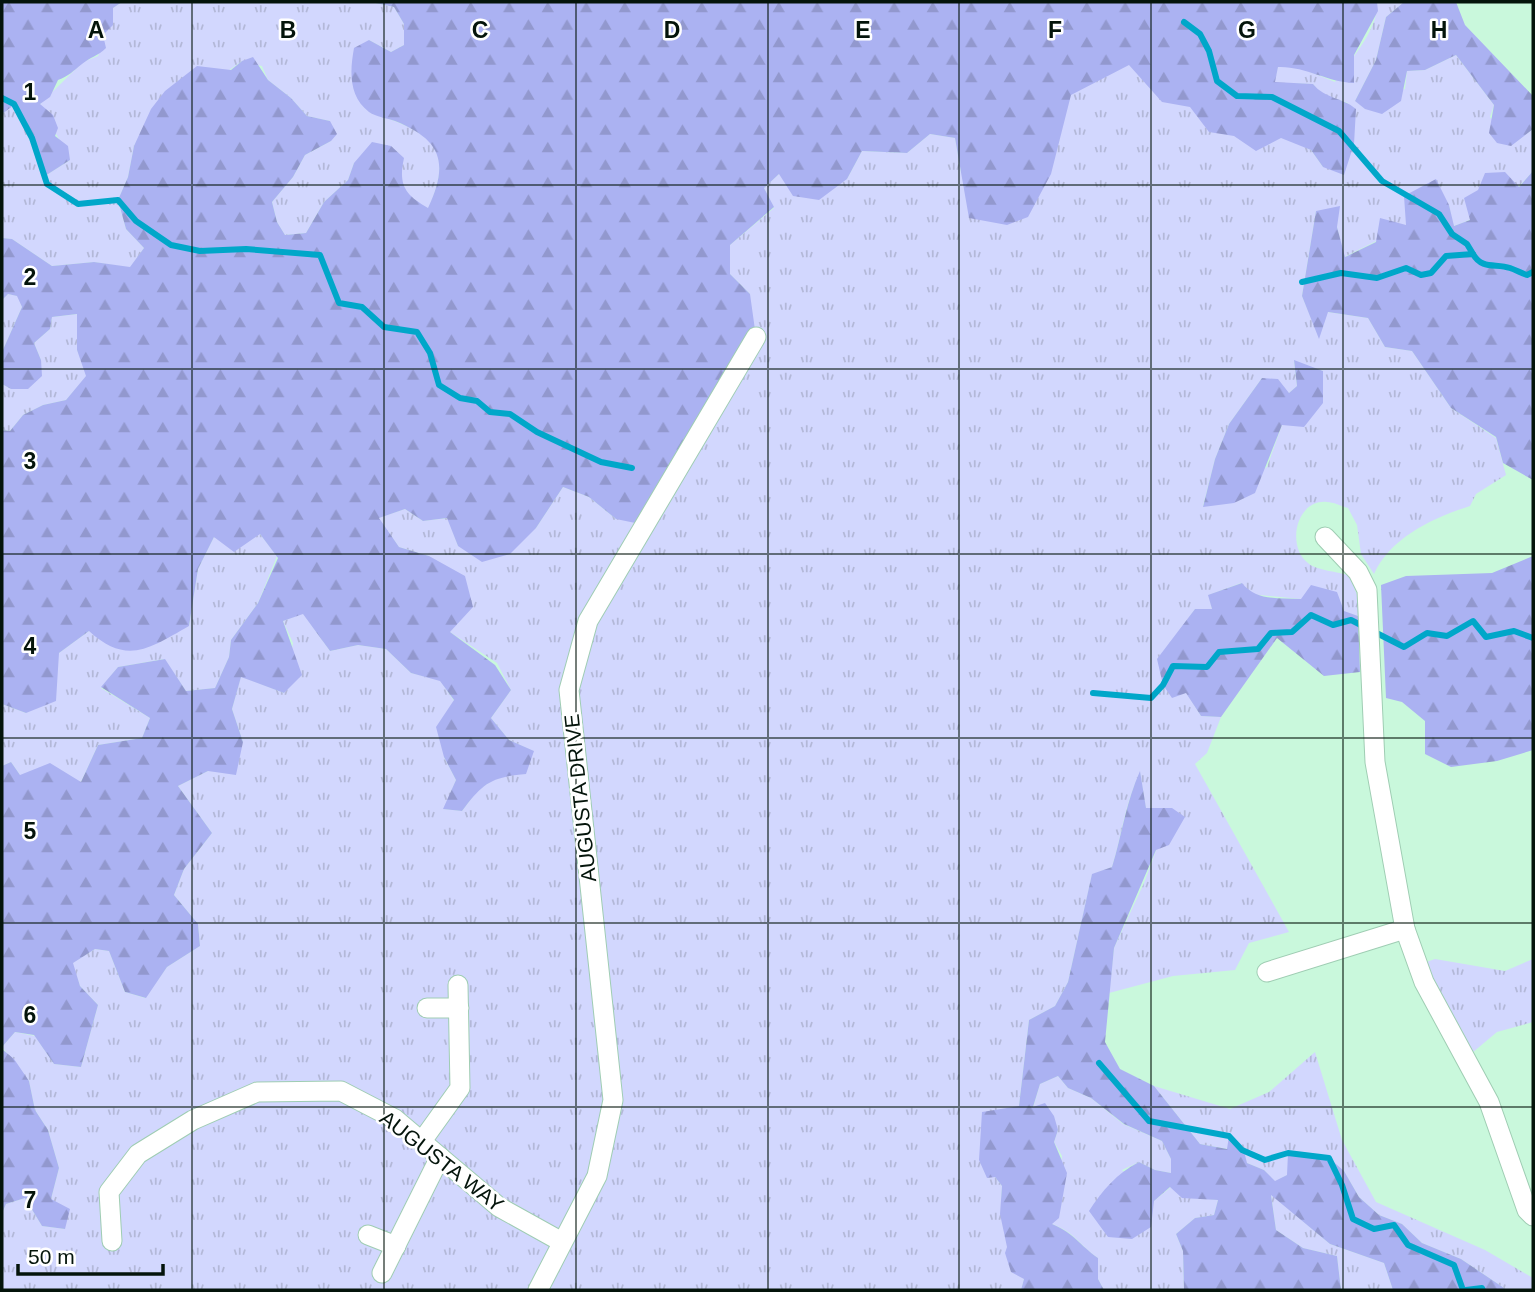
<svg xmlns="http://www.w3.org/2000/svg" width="1535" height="1292" viewBox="0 0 1535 1292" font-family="Arial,sans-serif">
<defs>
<pattern id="grass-tufts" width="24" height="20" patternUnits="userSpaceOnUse" patternTransform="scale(1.75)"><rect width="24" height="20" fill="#d2d7fe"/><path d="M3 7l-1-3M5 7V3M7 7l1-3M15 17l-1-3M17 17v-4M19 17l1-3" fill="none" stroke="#b3b8d8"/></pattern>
<pattern id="forest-firs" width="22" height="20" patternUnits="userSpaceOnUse" patternTransform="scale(1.75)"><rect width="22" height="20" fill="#abb2f2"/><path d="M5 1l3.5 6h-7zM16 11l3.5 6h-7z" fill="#9298ce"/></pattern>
</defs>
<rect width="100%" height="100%" fill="#c9f8dc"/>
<g fill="url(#grass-tufts)" fill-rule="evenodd">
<path d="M122 2H371L394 7 404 24V45L391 52 369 40 370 112C426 132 458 143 428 209 412 199 403 193 400 174L354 163 348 180 324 202 306 233 285 235 277 222 272 202 293 177 305 155 331 141 330 121 307 116 291 98 268 80 262 66 242 61 142 132 134 146 128 177 118 200 126 229 144 248 130 268 94 262 52 266 12 239 2 238V114L14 104 32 138 45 176 70 160 40 104 83 62 98 56 113 8Z"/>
<path d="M1377 2H1404L1386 17 1376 60 1355 101 1405 89 1407 71 1425 70 1456 55 1494 105 1490 117 1511 145 1533 129V171C1513 195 1483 217 1453 226L1449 205 1344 257 1337 227 1316 211 1302 296 1319 337 1327 312 1368 318 1385 347 1412 351 1451 408 1496 438 1506 475 1476 494 1470 506C1433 518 1391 537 1374 574L1361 554 1357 525 1348 508C1341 506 1333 502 1327 502 1296 499 1286 546 1308 563 1317 571 1338 571 1350 576L1359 600 1358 616 1301 599 1250 594 1241 583 1209 595 1212 609H1195L1188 619 1186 692 1201 716 1221 717 1207 753 1195 764 1289 932 1249 943 1235 970 1173 976 1109 993 1114 948 1144 883 1172 808 1146 809 1140 773C1125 802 1122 835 1112 867L1092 875 1068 982 1055 1006 1029 1020 1019 1106 995 1177 1002 1186C999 1225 1006 1245 1024 1279L1021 1290H2V1213L6 1204 25 1198 42 1226 65 1229 51 1199 59 1168 48 1130 35 1110 29 1081 2 1047 15 1032 35 1036 54 1064 81 1067 98 1005 80 986 72 963 95 949 109 951 125 992 145 998 167 967 200 946 198 924 174 895 184 869 212 833 178 786 208 771 243 742 232 709 241 676 284 693 293 643 283 621 303 613 330 651 358 645 386 649 411 673 440 680 454 701 444 757 456 780 444 809 462 811 477 791 533 751 509 740 491 718 511 690 497 663 450 632 429 556 399 547 378 518 405 509 423 521 448 518 458 546 536 528 563 487 589 497 616 519 750 294 730 274V245L774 208 764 188 779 174 847 179 862 151 907 153 930 134 955 138 961 173 1078 37 1311 150 1323 167 1348 103 1321 94 1313 84 1274 83 1278 66H1296L1335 82C1350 60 1379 30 1377 2ZM1294 361 1323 371 1282 425 1267 467 1203 506 1215 459 1229 424 1262 378 1289 393 1297 386Z"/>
<path d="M8 294 18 296 22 307 2 352V300Z"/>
<path d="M78 314 77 350 86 368V377L66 400 43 405 23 415 10 431 2 430V384L11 389 41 360 34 343 50 329 52 317Z"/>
<path d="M260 534 277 556 258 603 231 640 229 657 215 688 186 691 164 659 118 667 101 688 150 718 142 738 98 745 81 782 20 775 11 762 2 766V704L26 713 59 653 89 631 189 626 198 569 214 537Z"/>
<path d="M1435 959 1505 971 1533 959V1022L1497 1032 1466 1058 1418 965Z"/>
<path d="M1315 1052 1342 1140 1376 1202 1485 1250 1533 1278V1290H1507L1461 1259 1422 1243 1402 1224 1379 1215 1359 1197 1344 1171 1287 1175 1275 1182 1264 1170 1247 1163 1229 1137 1228 1149 1200 1144 1154 1086 1230 1109 1269 1092Z"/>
<path d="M1058 1076 1068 1088 1091 1098 1123 1124 1162 1141 1171 1159V1173L1155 1170 1139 1162 1122 1170 1154 1201 1171 1187 1201 1198 1218 1200 1214 1215 1195 1218 1176 1234 1183 1251 1184 1290H1104L1098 1279V1258C1078 1244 1076 1233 1052 1224L1062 1156 1054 1142 1058 1130 1033 1108 1040 1084Z"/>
<path d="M1271 1194 1330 1244 1384 1263 1393 1290H1341L1337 1256 1303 1248 1276 1230Z"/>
</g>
<g fill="url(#forest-firs)">
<path d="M2 2H122L113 8V25L103 35 106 48C98 56 90 57 82 64 73 71 69 76 58 80L50 97 40 104 53 115 58 128 55 136 68 146 70 160 45 176 32 138 14 105 2 114Z"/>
<path d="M371 2H1377L1378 11 1354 55V83C1327 82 1305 66 1278 67L1275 82 1313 84C1325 99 1342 97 1356 109L1354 144 1344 175 1323 167 1311 150 1281 138 1256 151 1234 136 1209 132 1190 107 1162 102 1129 65 1071 95 1051 174 1028 217 1007 225 969 218 955 138 930 134 907 153 862 151 847 179 819 200 793 196 779 174 764 188 774 207 730 245V274L750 294 756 337 645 525 616 519 589 497 563 487 536 528 510 554 482 562 458 546 447 518 423 521 405 509 379 518 399 547 429 556 465 576 473 607 450 632 495 665 511 690 491 718 509 740 534 751 526 774C491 777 483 783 462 811L443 809 456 780 444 757 436 727 454 700 440 681 411 673 386 649 358 645 330 651 303 614 283 621 302 675 284 693 241 677 232 709 243 742 236 775 208 771 178 786 212 833 184 869 174 895 198 924 200 946 167 967 146 998 125 992 109 951 95 949 73 963 80 986 98 1005 81 1067 54 1064 34 1035 15 1032 2 1047V766L11 762 20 775 50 763 81 782 98 745 142 738 150 718 101 687 118 667 165 659 186 691 215 688 229 657 231 640 258 603 278 558 260 534 234 552 214 537 198 569 189 626C150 648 127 666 89 631L59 653 56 701 26 713 2 704V430L10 431 23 415 43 405 66 400 86 376 77 350V314L52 317 50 329 34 343 41 360 42 376 28 389H11L2 384V352L22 307 17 296 8 294 2 300V238L12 239 52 266 94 262 130 267 144 248 126 229 118 200 128 177 134 146 151 109 165 91 197 66 231 70 242 61 253 57 268 80 291 98 307 116 330 121 337 134 331 141 305 155 293 177 272 202 277 222 285 235 306 233 324 202 348 180 354 163 372 142 391 146 404 158C398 185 405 195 428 208 449 163 442 140 395 121 387 118 376 117 369 112 348 96 350 70 354 48L369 40 391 52 404 45V24L394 7Z"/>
<path d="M1404 2H1456L1465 25 1533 96V129L1511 146 1497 143 1489 133 1494 105 1456 55 1425 70 1407 71 1401 101 1382 114 1365 109 1355 101 1376 60 1386 17Z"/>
<path d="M1533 171V480L1503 463 1496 437 1451 408 1412 351 1385 347 1368 318 1328 312 1319 339 1302 296 1316 211 1340 206 1337 227 1345 257 1376 242 1380 218 1406 225 1404 196 1436 179 1449 205 1454 226 1470 220 1464 198 1478 190 1485 173 1505 172 1519 187Z"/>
<path d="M1294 360 1323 371V403L1304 427 1282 425 1255 493 1234 503 1203 507 1215 459 1229 424 1262 378 1278 379 1289 393 1297 386Z"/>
<path d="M1533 556V750L1497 761 1451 767 1425 754V721L1402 702 1386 698 1381 585 1406 576 1492 573Z"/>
<path d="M1242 583C1256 601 1279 598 1301 599L1311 585 1337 592 1344 611 1358 616 1360 672 1324 676 1277 638 1221 717 1201 716 1186 693 1172 698 1163 685 1157 659 1195 609H1212L1208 595Z"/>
<path d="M1140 771 1146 808H1172L1185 817 1169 845 1156 850 1114 948 1105 1042 1120 1069 1154 1086 1200 1144 1227 1149 1229 1136 1244 1151 1247 1163 1264 1170 1275 1181 1287 1175 1288 1153 1329 1158 1344 1171 1359 1197 1379 1215 1402 1224 1422 1243 1461 1259 1507 1290H1393L1384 1263 1330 1244 1271 1195 1276 1230 1303 1248 1337 1256 1341 1290H1184L1183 1251 1176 1234 1195 1218 1214 1215 1218 1200 1182 1198 1170 1187 1154 1201 1151 1227 1132 1239 1108 1237 1089 1211C1102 1191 1117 1173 1139 1162L1155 1170 1171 1173V1159L1162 1141 1124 1124 1091 1098 1068 1088 1058 1076 1040 1084 1033 1107 1045 1103 1054 1116 1058 1130 1054 1142 1067 1173 1059 1218 1052 1224C1077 1235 1078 1244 1098 1258V1279L1104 1290H1021L1024 1279 1011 1272 1005 1253 1007 1247 1000 1214 1002 1186 995 1177 987 1178 979 1160 982 1112 1019 1106 1029 1020 1055 1006 1068 982 1092 874 1112 867C1122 834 1126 802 1140 771Z"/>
<path d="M2 1049 14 1059 29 1081 35 1110 48 1130 59 1168 51 1199 70 1209 65 1229 42 1226 25 1198 6 1204 2 1213Z"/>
</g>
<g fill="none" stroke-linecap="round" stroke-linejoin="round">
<g stroke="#00a7c9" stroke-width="6">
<path d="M1184 22 1200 34 1209 51 1217 81 1237 96 1272 97 1339 131 1382 181 1439 214 1452 234 1467 244 1473 254"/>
<path d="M2 98 14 104 32 138 47 184 78 204 118 200 136 221 171 245 200 251 246 249 320 255 339 303 362 307 384 327 417 332 430 353 439 385 460 398 477 401 490 412 510 414 537 432 601 462 632 468"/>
<path d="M1302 282 1341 273 1377 278 1406 268 1421 275 1431 273 1446 256 1473 254C1482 270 1496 263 1510 268 1516 270 1521 273 1527 275L1533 272"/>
<path d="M1093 693 1151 698 1163 685 1173 666 1207 667 1219 652 1258 649 1271 633 1292 632 1311 615 1333 625 1351 620 1404 647 1427 633 1447 636 1473 621 1486 637 1514 631 1533 638"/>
<path d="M1099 1063 1149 1121 1229 1136 1242 1150 1265 1160 1288 1153 1329 1158 1342 1185 1353 1219 1374 1229 1394 1225 1408 1245 1454 1265 1463 1290"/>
<path d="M1466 1290 1482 1288 1483 1290"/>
</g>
<g stroke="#9fcdb3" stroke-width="21">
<g id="minor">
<path d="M1325 537 1358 572 1367 590 1375 762 1405 929 1424 982 1489 1102 1527 1210 1533 1216"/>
<path d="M1267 972 1405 929"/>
<path d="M427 1008H459"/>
<path d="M422 1141 460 1088 458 985"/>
<path d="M368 1235 396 1246"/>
<path d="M112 1241 109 1192 138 1154 193 1120 257 1092 341 1091 395 1119 499 1207 562 1242"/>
<path d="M382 1273 440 1157"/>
<path d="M538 1290 597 1176 613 1100 569 690 588 621 756 337"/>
</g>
</g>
<use href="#minor" stroke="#fff" stroke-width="19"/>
</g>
<path fill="none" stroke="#04140b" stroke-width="2" stroke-opacity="0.55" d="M192 2V1290M384 2V1290M576 2V1290M768 2V1290M959 2V1290M1151 2V1290M1343 2V1290M2 185H1533M2 369H1533M2 554H1533M2 738H1533M2 923H1533M2 1107H1533"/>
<g text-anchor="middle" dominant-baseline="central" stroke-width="5" stroke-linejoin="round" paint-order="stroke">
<g font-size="21" fill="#04140b" stroke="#fff">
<text transform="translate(580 798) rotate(-96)">AUGUSTA DRIVE</text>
<text transform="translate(442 1161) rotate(38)">AUGUSTA WAY</text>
</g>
</g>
<g font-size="23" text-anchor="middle" font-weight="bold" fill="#04140b" stroke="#fff" stroke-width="5" stroke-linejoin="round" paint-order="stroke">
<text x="96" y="38">A</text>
<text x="288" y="38">B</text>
<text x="480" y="38">C</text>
<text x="672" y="38">D</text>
<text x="863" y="38">E</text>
<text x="1055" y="38">F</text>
<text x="1247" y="38">G</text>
<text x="1439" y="38">H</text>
<text x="30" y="100">1</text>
<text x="30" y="285">2</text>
<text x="30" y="469">3</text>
<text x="30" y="654">4</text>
<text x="30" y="839">5</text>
<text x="30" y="1023">6</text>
<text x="30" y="1208">7</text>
</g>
<rect width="1535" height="1292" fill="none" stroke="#04140b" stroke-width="7"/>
<path d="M18 1264v10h145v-10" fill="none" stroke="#04140b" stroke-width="3.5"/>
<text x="28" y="1264" font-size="21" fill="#04140b" stroke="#ffffff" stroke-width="5" paint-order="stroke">50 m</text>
</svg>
